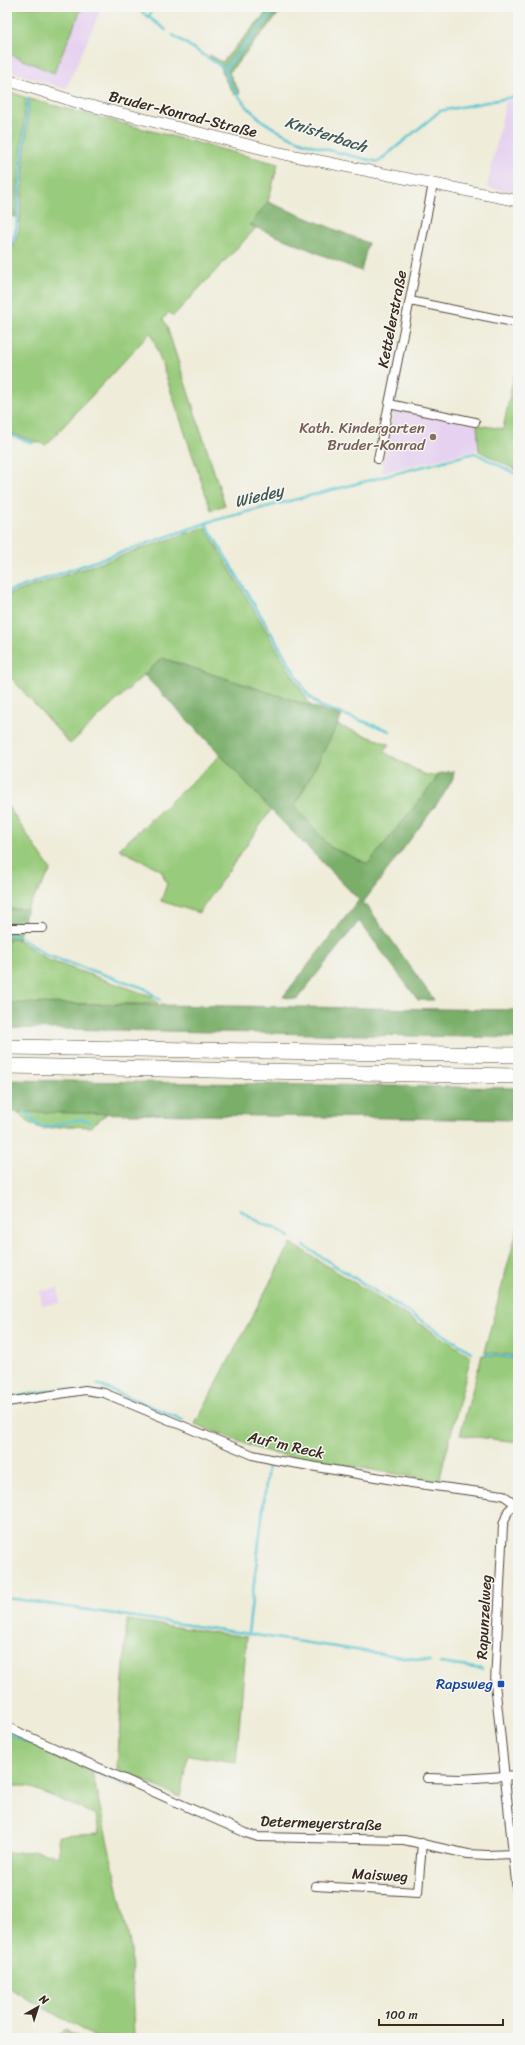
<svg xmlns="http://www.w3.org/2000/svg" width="525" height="2045" viewBox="0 0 525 2045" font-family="Sriracha,sans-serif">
<rect width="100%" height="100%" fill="#f6f6f2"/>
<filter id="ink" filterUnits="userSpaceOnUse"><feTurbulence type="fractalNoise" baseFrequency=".025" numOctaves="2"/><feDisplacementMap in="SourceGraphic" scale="8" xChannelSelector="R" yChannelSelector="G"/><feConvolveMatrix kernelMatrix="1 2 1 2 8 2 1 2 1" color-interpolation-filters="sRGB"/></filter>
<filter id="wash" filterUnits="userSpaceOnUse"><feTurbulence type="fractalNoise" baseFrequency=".012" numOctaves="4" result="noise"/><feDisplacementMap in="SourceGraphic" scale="16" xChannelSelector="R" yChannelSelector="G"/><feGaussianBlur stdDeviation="0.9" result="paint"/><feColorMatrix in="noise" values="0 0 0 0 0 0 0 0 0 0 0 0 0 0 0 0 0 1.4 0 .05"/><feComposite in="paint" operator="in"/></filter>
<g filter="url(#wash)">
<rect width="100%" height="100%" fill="#efecd9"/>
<g fill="#e6d2f0">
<path d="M7 7H102L66 89 7 70Z"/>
<path d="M518 99V193L487 187 506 101Z"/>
<path d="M394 408 477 425 478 450 381 473Z"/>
<path d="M58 1288 60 1303 42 1305 40 1291Z"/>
</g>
<g fill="#99cb7b" stroke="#6a7a4c">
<path d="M7 7H82L54 73 7 53Z"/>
<path d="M7 90 26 98 15 217 7 216Z"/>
<path d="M29 99 278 164 268 202 250 225 256 228 173 316 169 312 163 319 166 324 225 505 211 510 151 332 46 445 7 432V264L19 230Z"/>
<path d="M514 375 518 376V471L479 451 477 425 503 429Z"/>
<path d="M205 527 311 706 162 658 70 744 7 673V595Z"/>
<path d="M337 725 389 744 384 752 427 776 437 774 435 781 368 864 330 847 294 806Z"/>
<path d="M221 755 271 810 199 913 161 901 167 884 161 870 119 849Z"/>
<path d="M7 805 51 870 27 909H7Z"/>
<path d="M18 939 48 960 151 996 159 1004 7 1003V940Z"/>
<path d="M16 1112H109L90 1127 68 1126 43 1129 32 1125Z"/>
<path d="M518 1227V1356L484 1352Z"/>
<path d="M291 1243 471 1356 439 1481 277 1454 256 1448 195 1424Z"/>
<path d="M482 1355 518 1359V1442L460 1435Z"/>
<path d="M127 1620 247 1637 236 1762 188 1755 180 1797 117 1769Z"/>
<path d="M7 1734 92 1771 131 1948 134 2038H97L7 1987V1853L37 1851 59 1856 58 1836 99 1834 96 1815 28 1786H7Z"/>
<path d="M65 2030 81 2038H54Z"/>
</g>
<g fill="#7aaf6b" stroke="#5a6c44">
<path d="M271 7H284L229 73 240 93 235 95 226 81 221 67 208 58 210 55 222 62Z"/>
<path d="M268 202 368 243 361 271 250 225Z"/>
<path d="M162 658 342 716 295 806 330 847 368 864 435 781 437 774 454 771 453 779 442 797 362 904 368 907 434 1000H418L359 921 297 999 283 997 359 900 271 810 221 755 144 675Z"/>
<path d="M7 909H27L18 939 7 940Z"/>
<path d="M7 1003 518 1010V1038L7 1028Z"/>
<path d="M7 1080 518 1088V1120L7 1112Z"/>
</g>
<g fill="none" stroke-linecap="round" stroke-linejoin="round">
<g stroke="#5ac6d2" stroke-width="2.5">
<path d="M135 7 166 30"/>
<path d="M148 17 155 7"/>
<path d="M173 35 225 69C227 80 232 86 238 95 269 141 328 150 378 162L440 111 518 96"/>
<path d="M225 69 277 7"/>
<path d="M7 258 16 230 28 98"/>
<path d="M7 434 33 443"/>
<path d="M206 524 308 695 320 706 390 731"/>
<path d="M7 592 212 521 475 453 518 475"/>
<path d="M7 934 19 936 48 956 144 988 160 1000"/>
<path d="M25 1112 36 1124 47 1127 81 1119 90 1122"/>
<path d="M240 1210 264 1225 274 1227 290 1237"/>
<path d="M304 1246 471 1352"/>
<path d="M485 1354 518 1358"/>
<path d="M97 1384 183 1420"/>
<path d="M7 1398 61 1389"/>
<path d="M7 1598 430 1661"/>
<path d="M248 1634 268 1467"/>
<path d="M440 1663 482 1669"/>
<path d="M7 1733 128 1785"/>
</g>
</g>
</g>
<g filter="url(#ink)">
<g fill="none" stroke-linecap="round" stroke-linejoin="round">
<g stroke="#56473a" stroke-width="10">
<g id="street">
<path d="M410 301 518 323"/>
<path d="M389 404 475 422"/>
<path d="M378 459 433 184"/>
<path d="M7 928H43"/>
<path d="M7 1402 85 1390 104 1393 253 1455 275 1460 411 1483 503 1495 514 1503"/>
<path d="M518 1501 508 1511 503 1525 495 1683 518 1901"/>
<path d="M7 1727 246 1833 258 1837 404 1840 468 1854 488 1855 513 1854"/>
<path d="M427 1778 461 1779 518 1775"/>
<path d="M315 1886 418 1892 422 1843"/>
</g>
</g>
<g stroke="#56473a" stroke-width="12">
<path id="secondary" d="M7 80 83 104 280 153 518 201"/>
</g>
<g stroke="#56473a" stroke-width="16">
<g id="highway">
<path d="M7 1047 518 1055"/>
<path d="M7 1066 518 1076"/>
</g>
</g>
<use href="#street" stroke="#fff" stroke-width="8"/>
<use href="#secondary" stroke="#fff" stroke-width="11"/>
<use href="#highway" stroke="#fff" stroke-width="15"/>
</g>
</g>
<circle fill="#8d6e63" stroke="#f6f6f2" stroke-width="1.5" cx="433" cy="437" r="4"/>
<rect fill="#1a4fb4" stroke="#f6f6f2" stroke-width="1.5" x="497" y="1680" width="8" height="8" rx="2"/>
<g text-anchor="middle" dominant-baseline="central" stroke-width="3" stroke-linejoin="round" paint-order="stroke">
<g font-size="15" fill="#3b2a1e" stroke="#f6f6f2">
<text transform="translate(183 114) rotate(14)">Bruder-Konrad-Straße</text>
<text transform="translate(392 319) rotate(-79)">Kettelerstraße</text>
<text transform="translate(286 1445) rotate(13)">Auf'm Reck</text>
<text transform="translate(484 1617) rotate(-87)">Rapunzelweg</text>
<text transform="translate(321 1823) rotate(2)">Determeyerstraße</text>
<text transform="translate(380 1875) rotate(3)">Maisweg</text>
</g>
<g font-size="15" fill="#785e54" stroke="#f6f6f2" text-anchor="end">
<text x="425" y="428">Kath. Kindergarten<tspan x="425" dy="17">Bruder-Konrad</tspan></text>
</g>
<g font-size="15" fill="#164399" stroke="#f6f6f2" text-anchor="end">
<text x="493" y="1684">Rapsweg</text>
</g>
<g font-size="16" font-style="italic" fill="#445954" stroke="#f6f6f2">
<text transform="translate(326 134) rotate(18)">Knisterbach</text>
<text transform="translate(259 496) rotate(-14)">Wiedey</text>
</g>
</g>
<rect width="525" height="2045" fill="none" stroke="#f6f6f2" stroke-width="24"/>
<g transform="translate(38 2007) rotate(39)" stroke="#f6f6f2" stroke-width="3" paint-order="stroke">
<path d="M0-3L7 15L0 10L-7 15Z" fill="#3b2a1e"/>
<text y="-6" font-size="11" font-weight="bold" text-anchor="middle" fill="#3b2a1e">N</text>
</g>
<path d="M379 2019v6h124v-6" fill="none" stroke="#3b2a1e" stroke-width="2"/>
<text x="385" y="2019" font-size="12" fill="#3b2a1e" stroke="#f6f6f2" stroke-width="3" paint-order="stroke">100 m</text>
</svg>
